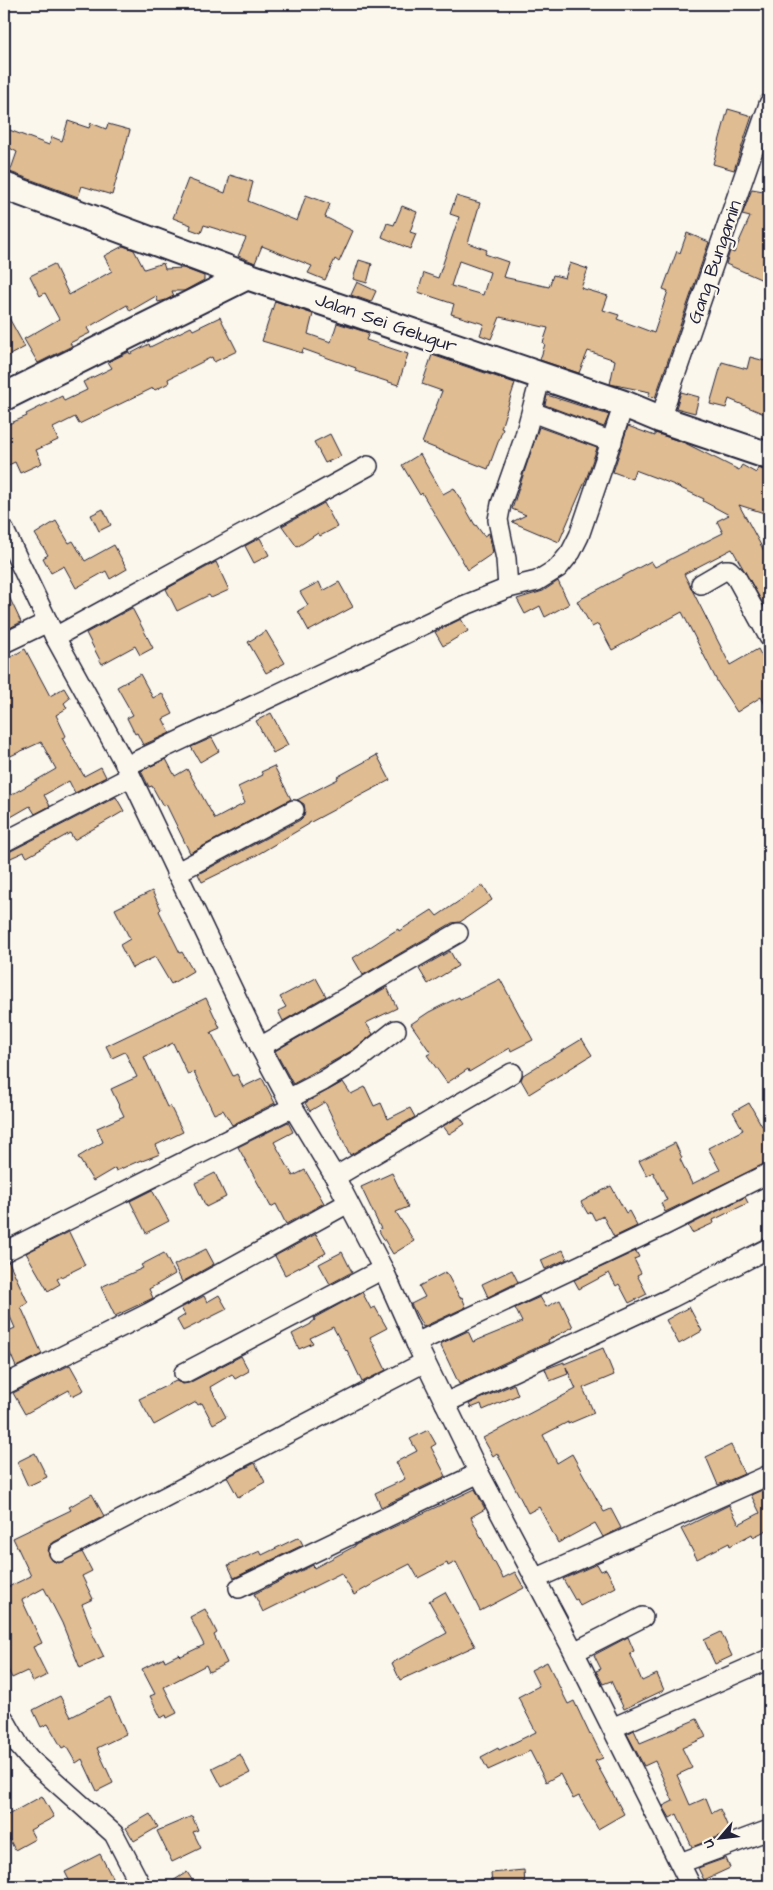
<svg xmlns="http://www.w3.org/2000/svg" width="773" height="1890" viewBox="0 0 773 1890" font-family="'Architects Daughter',sans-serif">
<rect width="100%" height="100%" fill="#fbf7ec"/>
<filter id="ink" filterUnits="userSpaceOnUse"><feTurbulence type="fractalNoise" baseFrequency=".02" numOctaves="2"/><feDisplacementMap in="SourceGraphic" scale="10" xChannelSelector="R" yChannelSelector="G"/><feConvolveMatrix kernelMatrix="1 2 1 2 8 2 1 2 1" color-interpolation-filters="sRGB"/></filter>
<g filter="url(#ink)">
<g fill="#dfbc91" stroke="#22223b" fill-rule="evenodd">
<path d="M728 109 752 116 734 170 713 164Z"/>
<path d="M68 121 89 128 91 123 106 129 108 124 130 130 112 195 82 186 78 197 10 172 17 152 4 145V128L49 145 52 137 62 141Z"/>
<path d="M230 175 253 182 248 201 297 221 306 195 330 204 325 217 353 231 339 262 335 259 325 280 308 273 312 266 262 246 255 263 253 262 238 256 246 238 204 225 201 233 190 229 191 225 173 218 188 179 225 193Z"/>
<path d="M752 189 769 192V270L765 281 726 264 730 251 734 253 750 217 742 215Z"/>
<path d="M456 196 480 203 468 243 487 250 485 254 508 262 503 277 549 287 553 275 565 278 570 263 588 269 581 288 608 296 603 310 619 315 617 319 654 333 668 291 663 289 677 251 680 253 687 233 709 242 655 398 648 396 650 392 610 384 615 360 588 351 579 373 540 360 545 344 543 343 548 328 500 317 491 339 480 335 484 324 451 314 454 304 418 292 424 273 438 278 459 217 450 214ZM459 261 490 272 483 295 451 286Z"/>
<path d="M402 206 417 212 410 232 416 234 410 249 382 237 387 223 394 225Z"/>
<path d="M123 246 134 250 144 269 163 263 165 269 183 268 204 276V280L184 291H172L174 296 166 300 158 302 156 296 130 311 127 305 87 328 90 333 70 343 72 346 38 363 24 339 59 319 45 293 40 296 30 276 54 264 69 295 112 271 104 256Z"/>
<path d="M359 260 372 264 367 283 353 279Z"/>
<path d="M357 282 376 291 371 302 351 295Z"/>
<path d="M275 301 313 314 308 334 331 342 337 323 369 333 366 340 408 354 398 385 355 371 356 368 303 349 302 353 262 341Z"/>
<path d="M4 309 25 347 4 358Z"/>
<path d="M220 317 237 351 214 362 212 357 168 379 169 383 155 390 153 388 79 424 75 417 53 428 58 440 36 450 42 463 20 473 15 462 4 467V426L27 416 26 414 62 396 64 401 87 390 83 382 112 368 108 362 129 352 130 354 149 344 150 347 191 327 193 330Z"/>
<path d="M432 355 515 383 501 428 503 429 488 469 422 443 442 391 422 384Z"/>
<path d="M750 357 769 362V416L729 399 726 408 710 404 722 362 747 369Z"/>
<path d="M681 392 699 397 695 413 676 408Z"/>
<path d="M547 395 609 415 604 427 545 405Z"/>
<path d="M628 426 655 436V433L685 443 739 470 742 465 756 473 758 468 769 472V498L764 513 739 505 769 560V614L732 549 684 574 730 665 758 649 769 670V712L761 697 737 712 718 683 682 612 612 650 598 624 592 627 577 601 651 561 655 567 723 533 717 521 729 515 703 501 704 499 672 484 635 470 632 479 613 472Z"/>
<path d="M539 427 597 448 587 477 559 542 512 522 526 515 512 509Z"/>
<path d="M330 434 341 456 325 463 314 442Z"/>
<path d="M420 454 443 494 454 488 475 525H476L484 536 489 533 493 553 468 570 422 493 420 495 402 465Z"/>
<path d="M324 503 337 527 320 536 318 533 297 547 282 526Z"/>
<path d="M103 509 111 525 99 531 91 515Z"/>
<path d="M56 521 69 543 73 541 85 561 114 545 127 569 110 579 106 571 76 588 64 566 51 573 43 558 48 555 35 534Z"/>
<path d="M260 538 269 555 254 563 245 546Z"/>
<path d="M216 562 229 590 211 598 209 595 177 611 166 589Z"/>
<path d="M558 581 569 604 545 617 540 606 525 614 517 599 543 591Z"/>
<path d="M319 582 323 591 339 582 353 607 309 631 298 611 308 605 300 592Z"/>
<path d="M4 586 21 622 4 631Z"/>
<path d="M132 608 153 648 140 655 135 646 102 664 86 633Z"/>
<path d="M461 619 468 631 443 646 435 632Z"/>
<path d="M266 631 285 663 266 673 248 642Z"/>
<path d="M25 649 50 696 64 688 70 698 64 703 67 708 56 715 66 736 62 738 84 776 101 767 106 777 75 793 69 781 44 795 50 806 35 814 30 806 4 821V799L56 769 41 742 4 759V661Z"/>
<path d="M140 674 153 698 162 693 173 714 163 719 170 733 143 745 137 733 135 734 127 718 133 715 117 687Z"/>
<path d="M271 713 288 745 273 753 256 721Z"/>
<path d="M212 738 219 751 200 762 191 747Z"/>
<path d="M377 755 390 780 309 823V824L255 856 202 882 198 874 300 820 304 816 305 810 304 804 297 800 338 779 337 777Z"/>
<path d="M166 759 175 776 187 769 215 819 245 803 238 787 263 775 261 772 274 766 291 799 190 853 166 804 163 806 152 786 149 787 141 771Z"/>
<path d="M116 797 124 811 74 840 70 833 27 857 24 852 4 861V853L9 852Z"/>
<path d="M483 885 492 900 460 922 452 923 363 975 353 958 387 936 398 929 399 931 432 910 437 916Z"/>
<path d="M152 891 161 909 159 911 180 953 182 952 193 971 171 984 155 957 132 968 120 945 130 939 115 909Z"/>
<path d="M450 951 458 966 428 984 419 969Z"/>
<path d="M316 978 326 996 283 1021 278 1011 286 1007 280 997Z"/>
<path d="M500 979 533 1040 511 1051 510 1048 469 1072 468 1069 447 1083 427 1055 431 1053 411 1024 429 1012 459 997 460 999Z"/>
<path d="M387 987 397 1008 366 1023 373 1034 353 1050 293 1084 275 1051Z"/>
<path d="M206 998 220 1028 211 1032 233 1076 237 1074 243 1087 262 1078 275 1103 232 1125 223 1110 214 1114 194 1072 188 1075 173 1043 144 1057 167 1107 170 1106 183 1132 156 1145 160 1154 142 1161 141 1160 116 1171 115 1168 93 1181 78 1157 103 1142 97 1128 124 1116 111 1089 137 1077 125 1052 112 1058 106 1046Z"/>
<path d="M582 1039 592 1055 529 1094 521 1080 523 1075Z"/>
<path d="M343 1082 351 1094 365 1087 374 1106 381 1103 388 1119 410 1108 415 1117 350 1155 325 1102 310 1111 305 1103Z"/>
<path d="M749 1103 762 1126 769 1122V1162L665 1212 661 1203 667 1200 653 1172 647 1176 639 1161 675 1143 682 1158 680 1159 692 1184 720 1170 708 1148 743 1130 733 1112Z"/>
<path d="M460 1117 465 1124 449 1134 443 1126Z"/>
<path d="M288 1122 293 1132 274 1142 293 1176 305 1170 324 1203 286 1224 276 1204 271 1207 238 1147Z"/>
<path d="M215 1173 226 1197 206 1207 195 1183Z"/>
<path d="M392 1173 408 1207 396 1212 414 1241 393 1254 379 1231 381 1229 361 1187Z"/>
<path d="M611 1186 626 1213 629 1211 637 1226 614 1237 603 1216 595 1220 591 1212 588 1214 581 1202Z"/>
<path d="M152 1190 169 1221 146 1233 130 1201Z"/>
<path d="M745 1197 748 1203 713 1220 714 1223 692 1233 688 1226Z"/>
<path d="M69 1232 85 1265 57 1279 60 1284 48 1291 26 1253Z"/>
<path d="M316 1234 326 1253 285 1275 275 1256Z"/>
<path d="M206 1249 214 1264 182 1282 174 1265Z"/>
<path d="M563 1250 567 1259 545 1269 541 1260Z"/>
<path d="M636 1251 639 1257 634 1259 641 1273 637 1275 647 1294 629 1303 619 1284 616 1286 609 1273 579 1289 574 1280Z"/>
<path d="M342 1252 352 1272 330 1284 319 1264Z"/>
<path d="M164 1253 175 1274 149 1289 153 1298 115 1316 101 1287 143 1268 141 1265Z"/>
<path d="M9 1262 28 1303 21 1307 42 1354 16 1367 4 1339V1333L15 1328 4 1303V1263Z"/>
<path d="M512 1270 518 1282 488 1297 482 1284Z"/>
<path d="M446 1272 460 1298 462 1297 466 1307 423 1327 411 1304 425 1297 419 1286Z"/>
<path d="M362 1292 371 1309 375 1307 387 1328 370 1337 386 1370 362 1382 347 1350 346 1351 333 1327 310 1338 313 1343 299 1349 292 1334 311 1324V1323L315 1320 314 1318Z"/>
<path d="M219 1295 227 1309 183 1331 177 1320 185 1315 181 1308 204 1296 207 1302Z"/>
<path d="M540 1297 546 1307 560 1300 573 1327 548 1340 549 1342 459 1384 440 1344 468 1331 473 1342 522 1322 515 1308Z"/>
<path d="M689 1307 702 1331 679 1344 666 1320Z"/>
<path d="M603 1348 614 1375 583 1388 594 1413 568 1424V1422L543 1435 557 1463 572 1454 604 1512 611 1509 621 1528 603 1537 595 1523 558 1543 539 1507 528 1513 497 1453 493 1456 483 1438 576 1389 566 1367 568 1374 550 1381 545 1369 564 1362V1364Z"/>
<path d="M241 1356 249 1371 235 1379 232 1374 210 1387 226 1417 213 1424 202 1403 198 1405 196 1402 154 1425 139 1399 176 1381 183 1384 189 1383Z"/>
<path d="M70 1365 84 1390 72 1396 69 1390 25 1414 13 1393Z"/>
<path d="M514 1384 518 1395 483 1410 481 1404 471 1408 469 1404Z"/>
<path d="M428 1430 436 1444 431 1447 446 1476 381 1507 375 1493 405 1479 396 1462 417 1451 410 1439Z"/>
<path d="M731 1445 744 1474 718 1485 706 1457Z"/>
<path d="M35 1453 47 1477 28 1486 17 1462Z"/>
<path d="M255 1463 265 1482 238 1497 227 1477Z"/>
<path d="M769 1487V1530V1529L753 1537 752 1534 730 1546 729 1543 697 1559 681 1529 729 1505 739 1524 760 1513 751 1495Z"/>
<path d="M475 1489 485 1509 471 1517 493 1562 494 1561 503 1578 515 1572 524 1588 480 1611 456 1562 448 1566 447 1563 418 1578 410 1564 373 1583V1584L354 1595 341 1573 263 1612 254 1594 313 1565 314 1568 355 1546V1545Z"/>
<path d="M92 1494 104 1516 54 1542 49 1546 48 1552 53 1561 59 1563 82 1552 92 1571 82 1576 93 1599 82 1604 93 1632 92 1633 104 1657 80 1668 62 1623 44 1588 22 1600 42 1643 33 1647 47 1675 33 1682 27 1671 12 1678 4 1662V1660L8 1658 4 1649V1589L31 1576 13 1538 71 1510 69 1507Z"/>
<path d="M299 1537 303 1545 234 1578 228 1565 260 1551 262 1555Z"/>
<path d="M597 1564 601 1571 606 1569 616 1587 580 1606 577 1599 575 1600 563 1579Z"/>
<path d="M445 1592 475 1646 400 1680 392 1663 447 1633 429 1601Z"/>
<path d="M205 1609 217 1633 214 1635 227 1663 209 1672 206 1665 164 1687 177 1713 167 1718 166 1715 161 1718 150 1696 155 1694 142 1669 164 1658 165 1661 179 1654 181 1656 204 1645 190 1617Z"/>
<path d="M721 1632 732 1656 715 1664 704 1640Z"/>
<path d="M628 1637 634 1651 630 1653 642 1681 657 1674 664 1690 624 1709 611 1681 603 1684 596 1671 601 1669 594 1655Z"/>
<path d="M547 1662 568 1704 574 1701 590 1735 591 1734 603 1758 595 1761 624 1814 598 1829 579 1796 573 1799 560 1774 546 1782 530 1751 488 1770 481 1757 498 1748 499 1750 536 1732 518 1697 539 1686 531 1670Z"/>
<path d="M60 1696 71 1717 110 1697 126 1734 97 1748 113 1783 97 1791 82 1759 76 1763 66 1746 62 1748 48 1724 41 1727 33 1710Z"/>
<path d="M697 1719 706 1737 682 1748 692 1768 677 1775 690 1805 706 1798 712 1813 720 1809 730 1832 692 1847 677 1814 670 1818 663 1806 673 1801 655 1761 644 1766 627 1734 634 1730 640 1743Z"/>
<path d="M240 1754 250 1773 222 1787 212 1768Z"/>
<path d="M42 1796 54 1817 30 1830 35 1839 15 1850 4 1829V1817Z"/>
<path d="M150 1814 158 1827 134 1841 126 1828Z"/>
<path d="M192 1816 198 1830 193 1832 201 1848 172 1862 157 1831Z"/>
<path d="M100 1854 113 1879 99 1886H72L65 1872Z"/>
<path d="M726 1858 730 1868 704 1880 698 1868Z"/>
<path d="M524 1870 525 1886H492L491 1873Z"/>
<path d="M187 1872 196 1886H165Z"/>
</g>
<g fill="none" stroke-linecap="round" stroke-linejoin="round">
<g stroke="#22223b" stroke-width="22">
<g id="street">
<path d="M532 412 612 442"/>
<path d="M660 419 769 104"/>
<path d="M4 530 55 637 126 766 260 1047 288 1099 335 1177 383 1269 416 1343 479 1473 574 1652 691 1886"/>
<path d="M701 584 725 570H729L736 577 769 637"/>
<path d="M508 588 506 559 498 520 501 504 524 439 541 376"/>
<path d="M55 637 368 466"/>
<path d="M4 643 48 622"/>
<path d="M126 766 463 606 508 588 537 581 558 568 571 552 579 536 624 404"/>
<path d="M4 842 130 777"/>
<path d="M176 873 294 810"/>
<path d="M260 1047 458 933"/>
<path d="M288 1099 323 1081 359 1059 396 1030"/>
<path d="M335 1177 512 1073"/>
<path d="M4 1252 293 1107"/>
<path d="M416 1343 661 1227 769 1173"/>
<path d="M184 1373 383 1269"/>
<path d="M4 1385 149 1313 348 1203"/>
<path d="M445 1403 671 1298 769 1248"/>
<path d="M59 1552 425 1362"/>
<path d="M535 1579 769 1475"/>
<path d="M239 1588 479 1473"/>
<path d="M574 1652 643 1617"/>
<path d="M4 1719 20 1747 30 1759 114 1834 141 1886"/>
<path d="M612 1728 769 1659"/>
<path d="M680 1863 769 1830"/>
</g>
</g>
<g stroke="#22223b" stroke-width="30">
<g id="secondary">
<path d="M4 186 247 276 624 404 660 419 769 456"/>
<path d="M4 397 247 276"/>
</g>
</g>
<use href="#street" stroke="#fbf7ec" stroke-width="19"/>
<use href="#secondary" stroke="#fbf7ec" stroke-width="26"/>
</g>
</g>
<g text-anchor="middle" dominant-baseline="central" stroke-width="4.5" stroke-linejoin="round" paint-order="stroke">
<g font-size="19" fill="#22223b" stroke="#fbf7ec">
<text transform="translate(715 262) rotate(-71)">Gang Bungamin</text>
<text transform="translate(386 323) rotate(19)">Jalan Sei Gelugur</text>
</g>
</g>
<rect width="773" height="1890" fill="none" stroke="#fbf7ec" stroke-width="20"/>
<rect x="10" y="10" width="753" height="1870" fill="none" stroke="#22223b" stroke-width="2" filter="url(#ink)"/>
<g transform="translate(720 1838) rotate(242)" stroke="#fbf7ec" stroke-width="4" paint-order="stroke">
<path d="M0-4L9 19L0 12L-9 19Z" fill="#22223b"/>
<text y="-8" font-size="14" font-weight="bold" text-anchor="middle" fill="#22223b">U</text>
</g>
</svg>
